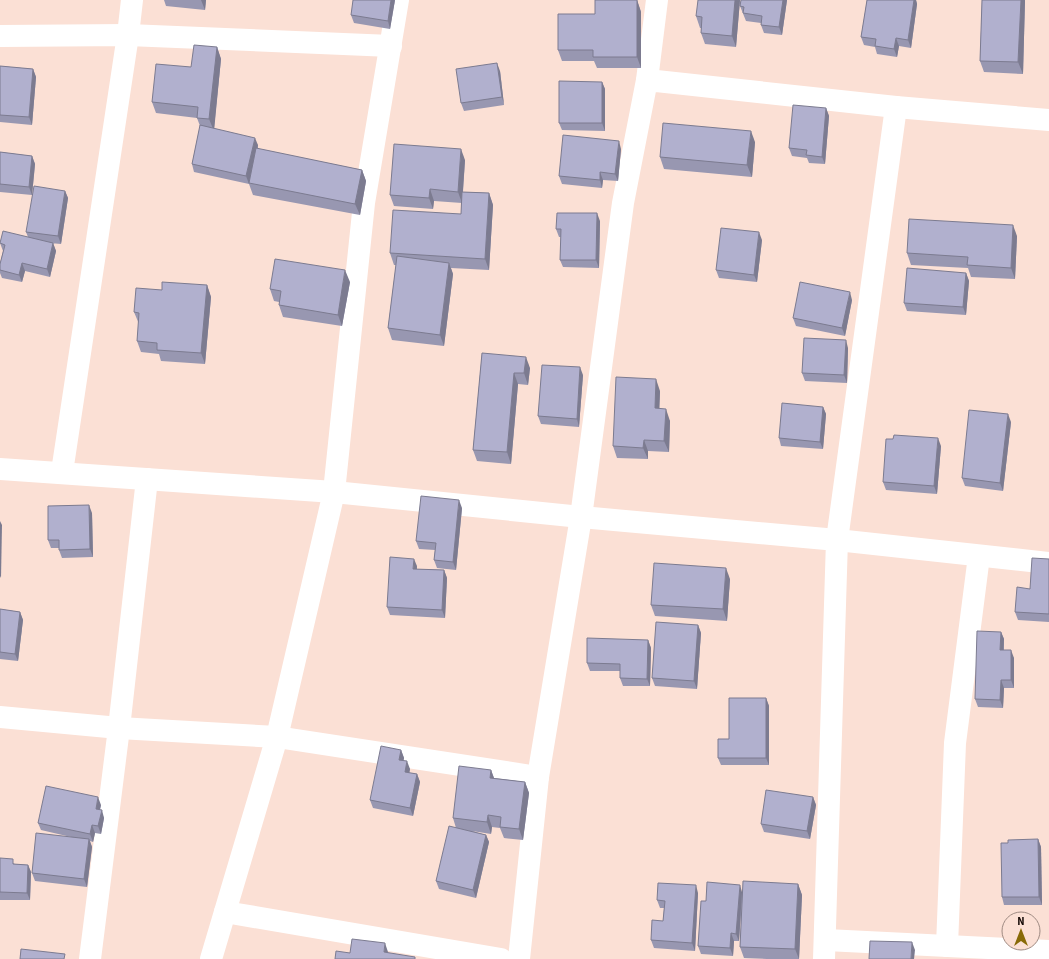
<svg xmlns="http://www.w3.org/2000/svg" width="1049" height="959" viewBox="0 0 1049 959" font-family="'Source Sans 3',sans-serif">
<rect width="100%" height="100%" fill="#fbe0d5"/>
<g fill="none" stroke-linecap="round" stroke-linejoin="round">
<g stroke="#fff" stroke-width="22">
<path d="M0 36 128 35 391 46"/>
<path d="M647 80 657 0"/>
<path d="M0 469 334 492 581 517 837 540 1049 563"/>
<path d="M62 472 128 35 132 0"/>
<path d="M0 717 119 728 277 737 538 777"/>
<path d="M225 912 501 959"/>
<path d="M826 940 1049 951"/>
<path d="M947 946 955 743 979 556"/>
<path d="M90 959 119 728 147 479"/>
<path d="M211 959 277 737 334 492 364 203 398 0"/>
<path d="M519 959 538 777 581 517 623 203 647 80 896 107 1049 120"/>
<path d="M824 959 837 540 896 107"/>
</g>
</g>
<g fill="#9897b1">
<path d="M164 0H206L205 10 166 6Z"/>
<path d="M395 0 390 29 354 23 351 15Z"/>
<path d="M637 0 641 12V68H597L594 61H562L558 50Z"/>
<path d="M740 0 736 47 705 44 701 33V28H700L696 16Z"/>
<path d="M741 0H787L782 35 764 33 761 25V23L746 21 740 6Z"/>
<path d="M867 0H916L917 4 911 48 899 46 897 57 877 54 875 47 864 45 861 37Z"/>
<path d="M982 0H1025L1023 74 984 72 980 61Z"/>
<path d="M217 47 221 59 214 128 258 145V149L362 170 366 181 360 215 253 195 249 184 194 172 192 164 200 126 197 118 156 113 152 102 191 67Z"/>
<path d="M0 66 33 69 36 77 32 125 0 122Z"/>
<path d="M500 71 504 105 464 111 461 103Z"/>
<path d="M602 82 605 89V131L562 130 559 123Z"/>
<path d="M826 108 829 116 825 164 809 163 807 158 792 156 789 148Z"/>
<path d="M755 142 752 177 664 169 660 157Z"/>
<path d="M621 149 618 181 603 180 602 188 562 184 559 176Z"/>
<path d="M0 152 32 156 35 164 32 195 0 192Z"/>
<path d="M465 160 463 192 489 193 493 205 489 270 451 268 453 274 444 346 392 340 388 328 396 265H394L390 253 461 214 462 203 434 201 433 209 394 206 390 195Z"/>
<path d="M65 191 68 198 61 244 50 243H53L56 251 50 277 25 271 22 282 2 278 0 273V264L3 251 0 243 28 237 26 232Z"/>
<path d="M600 221 599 268 563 267 560 260 561 237H559L556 229Z"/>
<path d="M1017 236 1015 279 971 277 968 268 911 265 907 253Z"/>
<path d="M762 240 757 282 719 278 716 270Z"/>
<path d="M966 273 969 281 966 315 907 311 904 303Z"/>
<path d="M350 282 342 326 283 317 279 305V302L274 301 270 289Z"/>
<path d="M207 285 211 297 205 364 161 361 159 354 141 352 137 341 139 324 134 312 162 290Z"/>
<path d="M852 300 845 336 796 326 793 318Z"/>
<path d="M848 348 847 383 805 381 802 373Z"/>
<path d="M482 353 530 368 528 385 518 384 511 464 477 461 473 450Z"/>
<path d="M583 375 579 427 541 424 538 416Z"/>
<path d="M660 391 659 409 670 421 669 452 648 451V459L617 458 613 446Z"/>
<path d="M823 407 826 414 823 449 781 446 779 438Z"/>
<path d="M1011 422 1003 491 965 486 962 478Z"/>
<path d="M941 446 937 494 886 490 883 482Z"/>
<path d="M462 508 456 570 437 568 434 560 435 550 419 549 416 541Z"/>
<path d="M92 513 93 557 62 558 59 550V548H51L48 540Z"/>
<path d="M1049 559V622L1018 620 1015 612Z"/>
<path d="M417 566V569L444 570 447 578 445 618 390 615 387 607Z"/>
<path d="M730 579 727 621 655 616 651 605Z"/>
<path d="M0 609 20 612 23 620 18 661 0 659Z"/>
<path d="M698 625 701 633 697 689 655 686 652 678Z"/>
<path d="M1001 632 1004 639V650L1014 658V688H1004L1003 708 978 707 975 699Z"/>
<path d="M648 640 651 648 650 686H623L620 678V671H590L587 663Z"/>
<path d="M766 698 769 706V765H721L718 758 729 739Z"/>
<path d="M401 750 404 758 403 761 410 769 409 773 417 774 420 782 413 816 373 808 370 800Z"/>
<path d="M491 770 494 778 525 782 529 793 523 840 504 838 500 828 492 827 491 834 472 831 486 835 489 842 476 898 439 889 436 881 456 828 453 818Z"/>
<path d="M813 797 816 805 810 839 764 832 761 824Z"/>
<path d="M101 805 100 810 104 818 101 834 95 833 93 842 90 841 92 847 87 887 35 881 32 873 71 837 41 830 38 823Z"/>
<path d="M1038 839 1041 847 1042 905H1004L1002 897 1008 843Z"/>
<path d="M0 858 15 864 28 865 31 872 30 900H0Z"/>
<path d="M798 884 802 895 799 959H767L744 958 740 947 742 902 739 941H734L733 956 701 954 698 946 706 901 742 892Z"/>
<path d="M698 893 695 951 654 948 651 940 663 921 664 908H660L657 900Z"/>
</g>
<g fill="#7c7b90">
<path d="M201 0H206L205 10Z"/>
<path d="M391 0H395L390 29 388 21Z"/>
<path d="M637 0 641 12V68L637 57Z"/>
<path d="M735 0H740L736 47 732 36Z"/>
<path d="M783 0H787L782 35 779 27Z"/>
<path d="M914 0H916L917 4 911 48 908 40Z"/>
<path d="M1021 0H1025V1L1023 74 1018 62Z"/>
<path d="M896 38 899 46 897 57 894 49Z"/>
<path d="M217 47 221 59 214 131 209 119Z"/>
<path d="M497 63 500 71 504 105 502 97Z"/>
<path d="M33 69 36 77 32 125 29 117Z"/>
<path d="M602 82 605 89V131L602 123Z"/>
<path d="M826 108 829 116 825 164 822 157Z"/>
<path d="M751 131 755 142 752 177 747 165Z"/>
<path d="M255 138 258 145 249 184 246 176Z"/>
<path d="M619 141 621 149 618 181 615 174Z"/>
<path d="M461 149 465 160 462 203 458 192Z"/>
<path d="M32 156 35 164 32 195 29 187Z"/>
<path d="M362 170 366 181 360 215 355 204Z"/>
<path d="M600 172 603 180 602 188 600 180Z"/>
<path d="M430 189 434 201 433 209 429 198Z"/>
<path d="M65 191 68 198 61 244 58 236Z"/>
<path d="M489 193 493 205 489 270 485 259Z"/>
<path d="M597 213 600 221 599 268 596 260Z"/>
<path d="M1013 225 1017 236 1015 279 1011 268Z"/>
<path d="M759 232 762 240 757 282 754 275Z"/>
<path d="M53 243 56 251 50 277 47 269Z"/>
<path d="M22 263 25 271 22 282 19 275Z"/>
<path d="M449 263 453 274 444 346 440 335Z"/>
<path d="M345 270 350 282 342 326 338 315Z"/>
<path d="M966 273 969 281 966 315 963 307Z"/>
<path d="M207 285 211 297 205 364 201 353Z"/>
<path d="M850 292 852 300 845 336 842 328Z"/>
<path d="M846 340 848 348 847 383 844 375Z"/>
<path d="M526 357 530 368 528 385 524 373Z"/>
<path d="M580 367 583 375 579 427 577 419Z"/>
<path d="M514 373 518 384 511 464 507 452Z"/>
<path d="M656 379 660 391 659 420 655 408Z"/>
<path d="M823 407 826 414 823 449 820 442Z"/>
<path d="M666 409 670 421 669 452 664 441Z"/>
<path d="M1008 414 1011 422 1003 491 1000 483Z"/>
<path d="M938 438 941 446 937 494 934 486Z"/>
<path d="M644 440 648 451V459L643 448Z"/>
<path d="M459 500 462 508 456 570 453 562Z"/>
<path d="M89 505 92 513 93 557 90 549Z"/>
<path d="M0 521 2 525 1 578 0 576Z"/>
<path d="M414 559 417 566 416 577 413 569Z"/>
<path d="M726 568 730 579 727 621 723 609Z"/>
<path d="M444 570 447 578 445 618 442 610Z"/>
<path d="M20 612 23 620 18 661 15 654Z"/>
<path d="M698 625 701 633 697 689 694 681Z"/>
<path d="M1001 632 1004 639 1003 658 1000 650Z"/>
<path d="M648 640 651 648 650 686 647 679Z"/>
<path d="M1011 650 1014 658V688L1011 680Z"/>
<path d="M1001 680 1004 688 1003 708 1000 700Z"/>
<path d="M766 698 769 706V765L766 758Z"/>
<path d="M401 750 404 758 402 768 399 760Z"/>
<path d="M407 761 410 769 408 780 405 772Z"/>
<path d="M491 770 495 781 490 778Z"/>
<path d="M417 774 420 782 413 816 410 808Z"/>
<path d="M525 782 529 793 523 840 519 829Z"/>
<path d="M98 797 101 805 98 817 96 809Z"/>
<path d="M813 797 816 805 810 839 807 831Z"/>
<path d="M102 810 104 818 101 834 98 826Z"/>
<path d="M488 815 492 827 491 834 487 822Z"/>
<path d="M92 825 95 833 93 842 90 834Z"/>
<path d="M486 835 489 842 476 898 473 890Z"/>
<path d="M89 839 92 847 87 887 84 879Z"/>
<path d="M1038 839 1041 847 1042 905 1039 897Z"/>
<path d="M28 865 31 872 30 900 27 893Z"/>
<path d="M798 884 802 895 799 959 795 949Z"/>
<path d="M696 885 698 893 695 951 692 943Z"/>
<path d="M740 885 742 892 739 941 736 934Z"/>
<path d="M731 933 734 941 733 956 730 948Z"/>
<path d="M912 942 915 950 914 959H911Z"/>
<path d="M385 943 389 955 384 952Z"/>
</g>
<g fill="#b1b0ce" stroke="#7c7b90">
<path d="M353 0H391L388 21 351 15Z"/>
<path d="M595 0H637V57H593V50H558V14H595Z"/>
<path d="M698 0H735L732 36 701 33 702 17 696 16Z"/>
<path d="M741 0H783L779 27 761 25 762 16 743 13 744 7 740 6Z"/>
<path d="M867 0H914L908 40 896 38 894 49 875 46 876 39 861 37Z"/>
<path d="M982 0H1021L1018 62 980 61Z"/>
<path d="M194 45 217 47 209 119 197 118 198 107 152 102 156 64 191 67Z"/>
<path d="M497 63 502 97 461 103 456 69Z"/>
<path d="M0 66 33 69 29 117 0 115Z"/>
<path d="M559 81 602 82V123H559Z"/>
<path d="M793 105 826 108 822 157 806 155 807 150 789 148Z"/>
<path d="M663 123 751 131 747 165 660 157Z"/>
<path d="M200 125 255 138 246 176 192 164Z"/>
<path d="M563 135 619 141 615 174 600 172V180L559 176Z"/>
<path d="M394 144 461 149 458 192 430 189 429 198 390 195Z"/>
<path d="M256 148 362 170 355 204 249 183Z"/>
<path d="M0 152 32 156 29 187 0 184Z"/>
<path d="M34 186 65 191 58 236 26 232Z"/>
<path d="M462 192 489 193 485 259 390 253 393 210 461 214Z"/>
<path d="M557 213H597L596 260H560L561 229H556Z"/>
<path d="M909 219 1013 225 1011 268 967 265 968 257 907 253Z"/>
<path d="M721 228 759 232 754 275 716 270Z"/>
<path d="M3 231 53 243 47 269 22 263 19 275 0 270V264L5 245 0 243Z"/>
<path d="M397 256 449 263 440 335 388 328Z"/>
<path d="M275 259 345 270 338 315 279 305 281 291 270 289Z"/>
<path d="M907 268 966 273 963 307 904 303Z"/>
<path d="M162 282 207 285 201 353 157 350V343L137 341 139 313 134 312 136 288 162 290Z"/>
<path d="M800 282 850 292 842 328 793 318Z"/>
<path d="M804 338 846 340 844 375 802 373Z"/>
<path d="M482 353 526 357 524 373H514L507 452 473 450Z"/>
<path d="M542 365 580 367 577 419 538 416Z"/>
<path d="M616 377 656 379 655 408 666 409 664 441 644 440 643 448 613 446Z"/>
<path d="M782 403 823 407 820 442 779 438Z"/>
<path d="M969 410 1008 414 1000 483 962 478Z"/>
<path d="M894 435 938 438 934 486 883 482 886 439H893Z"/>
<path d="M421 496 459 500 453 562 434 560 436 543 416 541Z"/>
<path d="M89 505 90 549 59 550V540H48V506Z"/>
<path d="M390 557 414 559 413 569 444 570 442 610 387 607Z"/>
<path d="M1032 558 1049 559V614L1015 612 1017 587 1030 589Z"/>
<path d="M654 563 726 568 723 609 651 605Z"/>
<path d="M0 609 20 612 15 654 0 652Z"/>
<path d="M656 622 698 625 694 681 652 678Z"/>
<path d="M977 631 1001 632 1000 650H1011V680H1001L1000 700 975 699Z"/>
<path d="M587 638 648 640 647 679 620 678V664L587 663Z"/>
<path d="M729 698H766V758H718V739H729Z"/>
<path d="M381 746 401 750 399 760 407 761 405 772 417 774 410 808 370 800Z"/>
<path d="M459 766 491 770 490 778 525 782 519 829 500 827 501 817 488 815 487 822 453 818Z"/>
<path d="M46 786 98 797 96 809 102 810 98 826 92 825 90 834 38 823Z"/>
<path d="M766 790 813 797 807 831 761 824Z"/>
<path d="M449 826 486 835 473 890 436 881Z"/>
<path d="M36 833 89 839 84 879 32 873Z"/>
<path d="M1038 839 1039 897H1002L1001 843H1008V840Z"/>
<path d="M0 858 13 859V864L28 865 27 893 0 892Z"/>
<path d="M743 881 798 884 795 949 740 947Z"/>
<path d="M707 882 740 885 736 934 731 933 730 948 698 946 701 901H706Z"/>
<path d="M658 883 696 885 692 943 651 940 652 920 663 921 665 901 657 900Z"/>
<path d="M352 939 385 943 384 952 415 957V959H335L336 951 350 953Z"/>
<path d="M870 941 912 942 911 959H869Z"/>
<path d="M21 949 65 954 64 959H20Z"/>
</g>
<g transform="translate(1021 931)"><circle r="19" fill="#fbe0d5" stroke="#9f8b83"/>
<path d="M0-3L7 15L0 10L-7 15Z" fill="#886a07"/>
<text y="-6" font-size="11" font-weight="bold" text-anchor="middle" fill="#160b07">N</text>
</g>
</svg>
